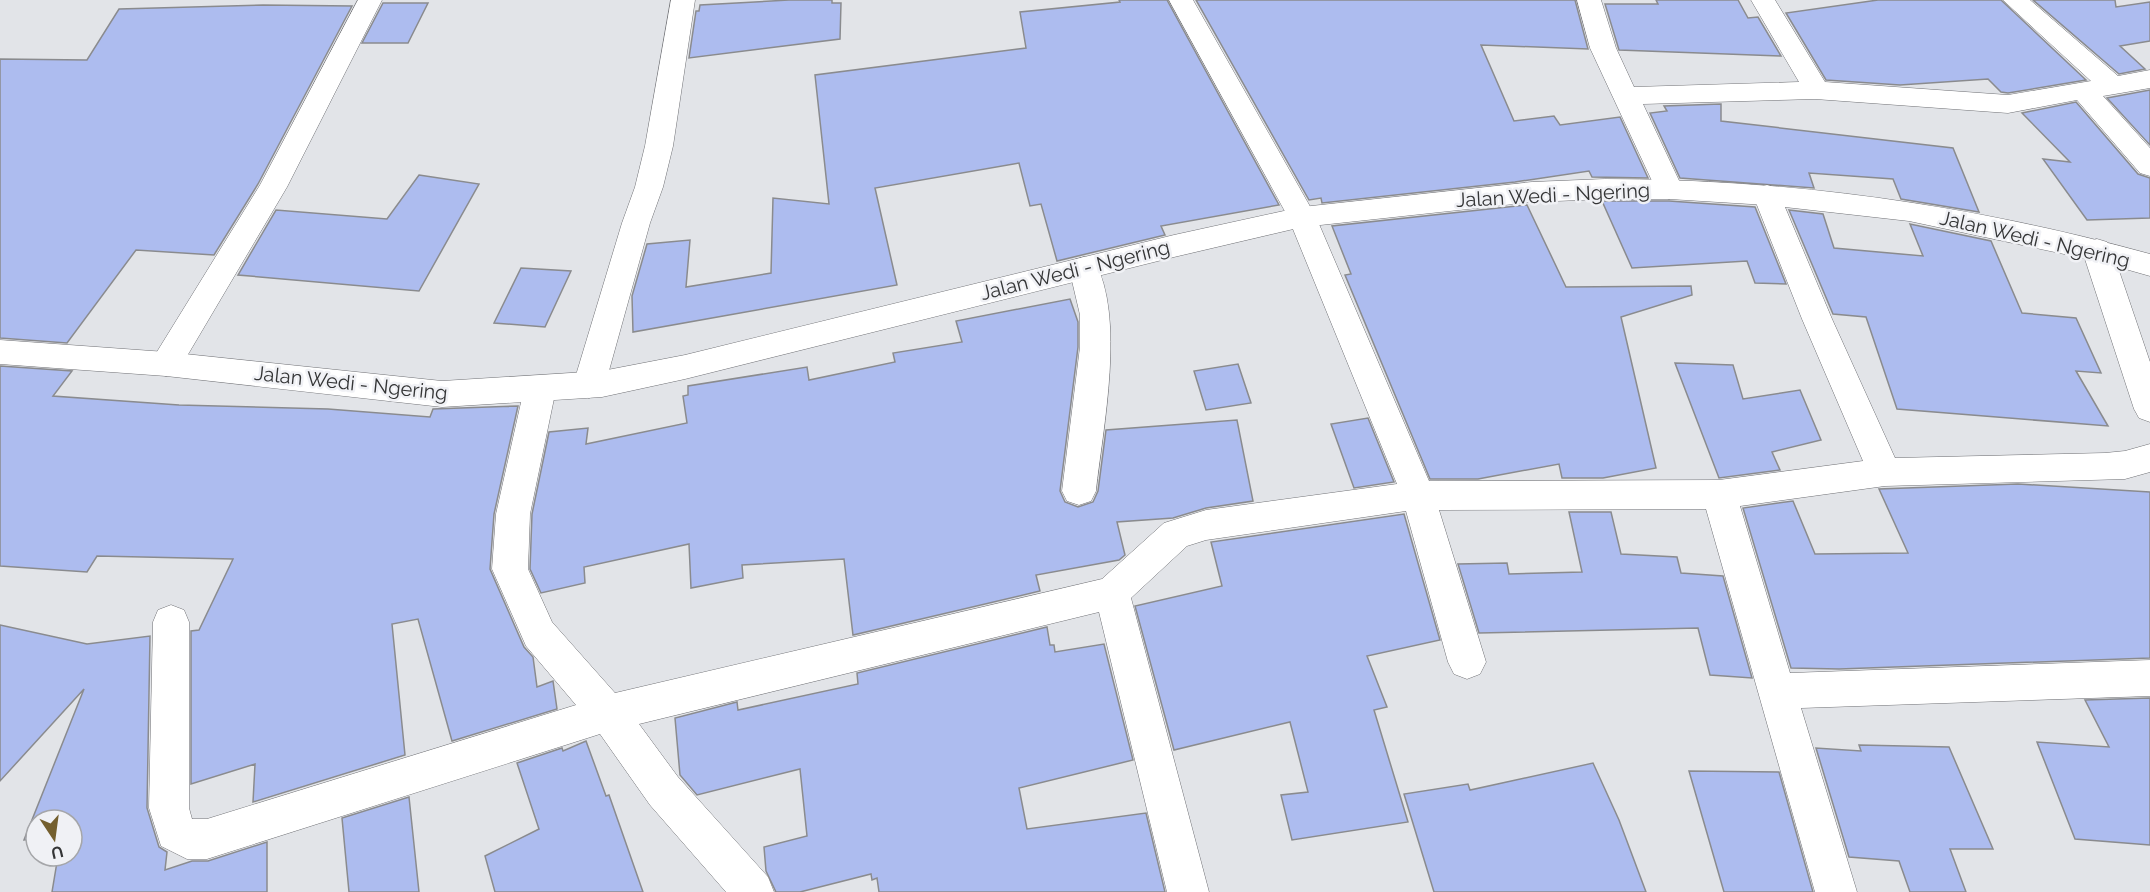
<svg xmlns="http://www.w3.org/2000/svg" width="2150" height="892" viewBox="0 0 2150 892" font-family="Raleway,sans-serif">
<rect width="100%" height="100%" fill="#e2e4e8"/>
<g fill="#adbcef" stroke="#8a8b8e" stroke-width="1.5">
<path d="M789 0H832V3H841L840 39 689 58 696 11H699L700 5Z"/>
<path d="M1119 0H1167L1279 205 1161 226 1165 235 1057 261 1041 204 1030 206 1019 163 875 188 897 285 633 332 632 296 647 244 690 240 686 287 771 273 773 198 829 204 815 75 1026 48 1020 12 1120 2Z"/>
<path d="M1196 0H1575L1588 49 1481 45 1514 121 1554 116 1560 125 1620 117 1648 178 1592 177 1589 171 1515 182 1322 203 1321 198 1309 200Z"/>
<path d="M1656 0H1738L1748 18 1758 17 1781 56 1619 50 1605 4H1658Z"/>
<path d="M1878 0H2001L2086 80 2008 93 2001 92 1988 79 1900 85 1826 80 1786 13Z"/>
<path d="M2033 0H2115L2116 7 2150 2V41L2120 46 2145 69 2119 74Z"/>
<path d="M383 3H428L408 43H362Z"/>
<path d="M263 5 352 6 258 184 214 255 136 250 67 343 0 338V59L87 60 119 9Z"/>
<path d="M2150 90V145L2107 98Z"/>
<path d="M2076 102 2138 174 2150 178V218L2087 220 2043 159 2070 162 2022 113Z"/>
<path d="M1721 104V121L1953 148 1979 212 1901 199 1893 179 1809 173 1814 188 1680 178 1650 113 1667 111 1664 106Z"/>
<path d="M419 175 479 184 419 291 238 275 276 210 387 219Z"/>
<path d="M1602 201H1669L1755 207 1786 284 1755 283 1747 261 1632 268Z"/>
<path d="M1527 205 1566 287 1691 286 1692 295 1621 317 1656 468 1603 478H1562L1559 464 1478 479H1430L1345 275 1351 274 1332 226Z"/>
<path d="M1789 210 1823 214 1834 248 1923 256 1910 224 1991 241 2022 313 2076 318 2101 373 2076 371 2108 426 1897 409 1866 317 1833 314Z"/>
<path d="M521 268 571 271 545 327 494 323Z"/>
<path d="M1070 299 1078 322V347L1060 491 1065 502 1078 507 1093 502 1098 491 1106 430 1237 420 1253 501 1206 508 1173 518 1117 522 1125 555 1119 560 1036 575 1040 591 853 635 844 559 742 565 743 578 691 588 689 544 584 567 585 583 541 593 530 569 532 514 549 432 588 428 586 444 687 423 683 396 688 395V386L807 367 809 380 895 362 893 353 962 342 956 321Z"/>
<path d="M1675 363 1733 365 1743 399 1800 390 1821 440 1772 452 1780 470 1719 478Z"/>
<path d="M1238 364 1251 403 1206 410 1194 371Z"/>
<path d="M0 366 72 371 53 396 179 405 328 409 430 417 433 409 518 406 494 514 490 569 524 647 533 657 537 687 553 681 557 709 452 741 418 619 392 624 405 755 253 802 255 764 191 784V631L199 630 233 559 97 556 87 572 0 566Z"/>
<path d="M1368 418 1394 482 1354 488 1331 424Z"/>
<path d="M2018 484 2150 492V658L1839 669 1791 668 1743 508 1793 501 1815 554 1908 553 1879 489Z"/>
<path d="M1569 512H1611L1621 554 1677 557 1681 573 1723 576 1752 678 1710 675 1698 628 1479 633 1458 564 1507 563 1509 574 1582 572Z"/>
<path d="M1404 514 1440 640 1367 656 1387 707 1374 710 1408 822 1292 840 1281 795 1308 792 1290 722 1174 750 1135 606 1222 586 1211 542Z"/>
<path d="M0 625 87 644 150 636 147 808 159 847 167 852 165 870 192 861H208L267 842V892H52L58 856H72V820H36V839L24 840 84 689 0 781Z"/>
<path d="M1047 627 1050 645H1054L1055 652 1104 644 1133 760 1019 788 1027 829 1146 813 1165 892H879L877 878 872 880 871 874 800 892H776L766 871 764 847 807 836 800 769 697 795 680 775 675 718 737 702 738 710 858 684 857 673Z"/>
<path d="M2150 698V845L2075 839 2037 742 2109 747 2085 700Z"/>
<path d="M586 741 606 796 609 795 643 892H495L485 856 539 829 517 763 562 748 563 751Z"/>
<path d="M1859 745 1949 747 1993 849H1950L1966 892H1910L1899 861 1849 857 1816 748 1861 751Z"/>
<path d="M1593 763 1619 820 1646 892H1434L1404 794 1468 784 1470 790Z"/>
<path d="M1689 771 1779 772 1813 892H1724Z"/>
<path d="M409 797 419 892H349L342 818Z"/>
</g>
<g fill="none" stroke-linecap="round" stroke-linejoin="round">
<g stroke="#707175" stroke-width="1">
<g id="minor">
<path d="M358 0H382L287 187 177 373 166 376 155 373 150 364 155 355 260 185Z"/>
<path d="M671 0H695L673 146 663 187 650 223 605 385 600 394 589 398 578 394 573 385 622 223 635 187 645 146Z"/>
<path d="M1169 0H1193L1316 217 1429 481 1719 480 1863 461 1802 319 1753 195 1757 188 1767 185 1777 188 1832 319 1895 458 2105 453 2125 451 2150 444V472L2125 479 1885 486 1740 506 1790 673 2150 660V696L1801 708 1857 892H1815L1706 509 1439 510 1486 662 1480 674 1467 679 1454 674 1448 662 1406 511 1206 540 1187 546 1131 598 1209 892H1167L1099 612 639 724 678 777 768 877 774 892H726L650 805 600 734 207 859H187L161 846 149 808 153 622 158 610 171 605 184 610 189 622V808L192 819H207L576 705 526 646 492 569 496 514 524 389 529 380 540 376 551 380 556 389 530 514 528 569 552 622 615 693 1102 579 1164 523 1206 510 1397 484 1288 217Z"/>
<path d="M1577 0H1601L1616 48 1634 87 1799 82 1751 0H1775L1825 82 2008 95 2091 81 2003 0H2030L2118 76 2150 70V88L2103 96 2150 148V176L2140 173 2077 100 2008 113 1815 99 1643 104 1683 189 1679 196 1669 199 1659 196 1590 48Z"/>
<path d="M2097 239 2107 242 2112 250 2150 362V422L2139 418 2134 409 2082 250 2087 242Z"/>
<path d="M1084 257 1094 260C1126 317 1103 427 1096 491L1091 501 1079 505 1067 501 1062 491 1080 347V315L1069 268 1074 260Z"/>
</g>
</g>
<g stroke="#707175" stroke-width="1">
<path id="secondary" d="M1605 179C1789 179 1973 205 2150 254V276L2097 261 1909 221 1767 205 1669 199H1605L1532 202 1302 227 1174 257 685 379 602 397 442 407 166 376 0 364V340L166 352 442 381 602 371 685 355 1174 235 1302 207 1532 182Z"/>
</g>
<use href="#minor" fill="#fff" fill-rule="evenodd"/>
<use href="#secondary" fill="#fff" fill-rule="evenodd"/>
</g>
<g text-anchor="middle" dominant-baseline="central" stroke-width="5" stroke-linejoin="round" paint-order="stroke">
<g font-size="20" fill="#343536" stroke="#f0f1f5">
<text transform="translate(1553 195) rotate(-3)">Jalan Wedi - Ngering</text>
<text transform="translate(2035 239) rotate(13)">Jalan Wedi - Ngering</text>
<text transform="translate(1075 270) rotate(-14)">Jalan Wedi - Ngering</text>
<text transform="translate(351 383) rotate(6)">Jalan Wedi - Ngering</text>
</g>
</g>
<g transform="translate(54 838) rotate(167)"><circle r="28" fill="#f0f1f5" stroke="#a5a6a9" stroke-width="1.5"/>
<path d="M0-4.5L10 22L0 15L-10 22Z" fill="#745f2e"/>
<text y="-9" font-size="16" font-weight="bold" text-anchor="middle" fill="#343536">U</text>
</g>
</svg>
